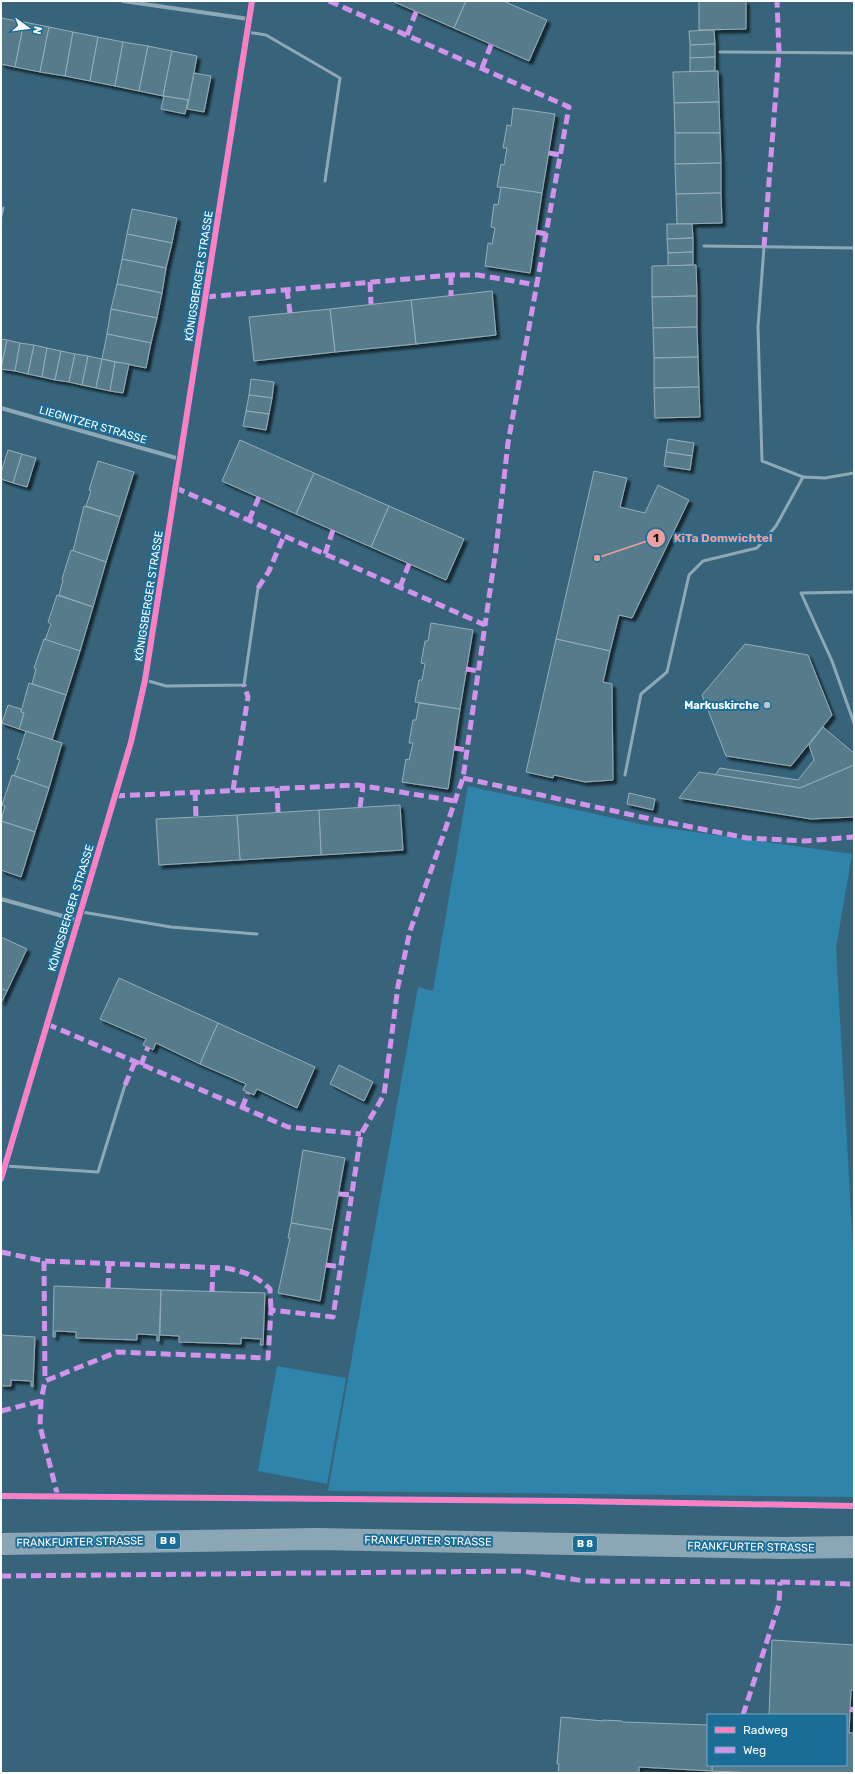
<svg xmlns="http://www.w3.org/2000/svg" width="855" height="1774" viewBox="0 0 855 1774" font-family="Rubik,sans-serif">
<defs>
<filter id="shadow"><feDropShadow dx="3.5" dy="3.5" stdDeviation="1" flood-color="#0009"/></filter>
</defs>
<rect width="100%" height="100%" fill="#37647a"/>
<g fill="#2f84ac">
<path d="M468 786 645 825 852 854 836 948 854 1267V1497L328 1491 418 987 433 991Z"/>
<path d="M277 1366 346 1378 327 1484 258 1471Z"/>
</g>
<g fill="#577b8c" stroke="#94aeba" filter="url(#shadow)">
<path d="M392 1H466L454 28Z"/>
<path d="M466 1H503L547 20 529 61 454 28Z"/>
<path d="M699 1H746V29L699 30Z"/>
<path d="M1 18 24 22 15 67 1 64Z"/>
<path d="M24 22 49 27 40 72 15 67Z"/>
<path d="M49 27 73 32 65 76 40 72Z"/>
<path d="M714 30 715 44 690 45 689 31Z"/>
<path d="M73 32 98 37 90 81 65 76Z"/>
<path d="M98 37 123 42 115 86 90 81Z"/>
<path d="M123 42 148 46 139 91 115 86Z"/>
<path d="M715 44V57L690 58V45Z"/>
<path d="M148 46 172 51 163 96 139 91Z"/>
<path d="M172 51 197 56 189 100 163 96Z"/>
<path d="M715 57V71L690 72V58Z"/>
<path d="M718 71 719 102 674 103 673 72Z"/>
<path d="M194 73 211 76 204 112 187 109Z"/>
<path d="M164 96 188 100 185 114 161 109Z"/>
<path d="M719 102 720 133H675L674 103Z"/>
<path d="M513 108 555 114 542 193 497 187 501 164 504 165 507 148H503L507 125 511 126Z"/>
<path d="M675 133H720L721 163 675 164Z"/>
<path d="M721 163V193L676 194 675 164Z"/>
<path d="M501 187 542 193 530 273 485 266 488 243 492 244 495 228 491 227 494 204 498 205Z"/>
<path d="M721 193 722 223 677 224 676 194Z"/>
<path d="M132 209 177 218 172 243 127 234Z"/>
<path d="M667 224H692L693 238 667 239Z"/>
<path d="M127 234 172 243 166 268 122 259Z"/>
<path d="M693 238V252L668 253 667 239Z"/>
<path d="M693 252V265L668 266V253Z"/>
<path d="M122 259 166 268 162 293 117 284Z"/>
<path d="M696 265 697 296 652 297V266Z"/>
<path d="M117 284 162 293 157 318 111 309Z"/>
<path d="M492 291 496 335 416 344 411 300Z"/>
<path d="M697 296V327L653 328 652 297Z"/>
<path d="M411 300 416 344 335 352 330 309Z"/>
<path d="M111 309 157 318 151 343 107 334Z"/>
<path d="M330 309 335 352 254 361 249 317Z"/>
<path d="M697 327 698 357 654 358 653 328Z"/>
<path d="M107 334 151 343 146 368 102 359Z"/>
<path d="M1 339 7 340 1 368Z"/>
<path d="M7 340 20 343 15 371 1 369Z"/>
<path d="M20 343 34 345 28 374 15 371Z"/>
<path d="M34 345 47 348 42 377 28 374Z"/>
<path d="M47 348 61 351 55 380 42 377Z"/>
<path d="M61 351 75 354 69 382 55 380Z"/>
<path d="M75 354 88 356 82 385 69 382Z"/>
<path d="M88 356 102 359 96 388 82 385Z"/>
<path d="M698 357 699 387 654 388V358Z"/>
<path d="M102 359 115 362 110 391 96 388Z"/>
<path d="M115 362 129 364 123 393 110 391Z"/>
<path d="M251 379 274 382 272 398 249 395Z"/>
<path d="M699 387 700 417 655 418 654 388Z"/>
<path d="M249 395 272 398 269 414 246 411Z"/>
<path d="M246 411 269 414 266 430 243 426Z"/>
<path d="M668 439 694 443 692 456 666 452Z"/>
<path d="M240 440 314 473 296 514 222 481Z"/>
<path d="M8 450 22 454 13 483 1 479V473Z"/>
<path d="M666 452 692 456 690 470 664 466Z"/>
<path d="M22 454 36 458 27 487 13 483Z"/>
<path d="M98 461 134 472 120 517 86 506 91 491 89 490Z"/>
<path d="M594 471 627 478 620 507 645 513 658 485 689 500 632 618 619 615 610 651 556 639Z"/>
<path d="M314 473 389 506 371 547 296 514Z"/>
<path d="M84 506 120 517 106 562 73 551Z"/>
<path d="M389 506 464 539 446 580 371 547Z"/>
<path d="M71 550 106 562 93 607 59 595 63 580 62 579Z"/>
<path d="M57 595 93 607 80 651 45 640 51 624 48 622Z"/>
<path d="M431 623 473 630 460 709 415 702 419 680H422L425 664 421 663 425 641H428Z"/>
<path d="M44 639 80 651 66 695 32 684 36 669 34 668Z"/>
<path d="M556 639 610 651 603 682 612 684 613 780 585 782 554 775 553 778 526 772Z"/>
<path d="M745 644 808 655 832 715 791 766 726 756 702 695Z"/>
<path d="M29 683 66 695 52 740 19 729 24 713 21 712Z"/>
<path d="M419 703 460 709 448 789 402 782 406 759 409 760 413 743H409L413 720H416Z"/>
<path d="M8 705 21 709V712L24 713 19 729 2 723Z"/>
<path d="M823 727 854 753V765L800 788 715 775 720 768 798 780 814 760 809 745Z"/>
<path d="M26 731 62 743 49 788 14 776 20 760 17 759Z"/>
<path d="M854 765V817L811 819 679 798 699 772 800 788Z"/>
<path d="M12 775 49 788 35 832 1 821 5 806 2 805Z"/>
<path d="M629 793 655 799 653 810 627 804Z"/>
<path d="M400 805 403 850 321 855 319 810Z"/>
<path d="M319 810 321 855 240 860 237 815Z"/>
<path d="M237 815 240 860 159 865 156 819Z"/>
<path d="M1 821 35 832 21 877 1 870Z"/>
<path d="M1 937 27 949 7 991 1 988Z"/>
<path d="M119 978 218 1023 200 1064 156 1043 153 1050 148 1047 143 1045 146 1039 100 1019Z"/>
<path d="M1 988 7 991 1 1003Z"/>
<path d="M218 1023 315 1067 297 1108 257 1089 254 1095 243 1090 246 1084 200 1064Z"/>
<path d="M339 1065 373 1082 364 1101 330 1084Z"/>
<path d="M303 1150 345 1158 332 1230 291 1223Z"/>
<path d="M291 1223 332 1230 320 1301 278 1293 290 1238H288Z"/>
<path d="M54 1286 161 1290 159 1341H157V1335L137 1334V1340L76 1338V1332L55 1331V1337H53Z"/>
<path d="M161 1290 265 1293 263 1345H260L261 1339 241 1338V1344L179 1342V1336L160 1335Z"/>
<path d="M1 1335 35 1337 33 1387 31 1386V1381L11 1380V1386H1Z"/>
<path d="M772 1640 854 1645V1690H851L849 1733H854V1773H756L712 1771V1765H846V1715H769Z"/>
<path d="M561 1717 603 1721V1720L622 1721 623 1722 708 1725V1765H712V1771L639 1767V1773H558L559 1764H557Z"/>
</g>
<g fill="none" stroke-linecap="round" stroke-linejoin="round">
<g stroke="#8da8b6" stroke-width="3">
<path d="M247 32 266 35 340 78 325 181"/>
<path d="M720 52 854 53"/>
<path d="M1 216 3 208"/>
<path d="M704 246 854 248"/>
<path d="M764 247 758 327 762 461 803 477"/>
<path d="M854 592 801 593 832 661 854 723"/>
<path d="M145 680 166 686 244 685 258 588"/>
<path d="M625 775 641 694 667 672 689 575 703 561 757 548 776 526 803 477 825 478 854 473"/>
<path d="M82 912 171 927 257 934"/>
<path d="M5 1166 98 1172 125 1085"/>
</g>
<g stroke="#8da8b6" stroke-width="4">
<path d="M123 1 249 19"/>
<path d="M1 408 180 459"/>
<path d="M1 899 77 920"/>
</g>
<path stroke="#8da8b6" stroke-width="7" d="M1 1179 131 742 145 680 252 1"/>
<path stroke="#8ba6b4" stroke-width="22" d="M1 1544 317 1539 782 1548 854 1547"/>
<g stroke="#d193ec" stroke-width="5" stroke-dasharray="10 5" stroke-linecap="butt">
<path d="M329 1 569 107 508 443 496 549 485 625"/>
<path d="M407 35 416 12"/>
<path d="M482 68 491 45"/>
<path d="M549 153 560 155"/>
<path d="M536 232 546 234"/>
<path d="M764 247 779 52 777 1"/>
<path d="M451 275V296"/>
<path d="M370 282 371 304"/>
<path d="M287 289 290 313"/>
<path d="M206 297 451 275H478L537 285"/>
<path d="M249 520 259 497"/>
<path d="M325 554 333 530"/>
<path d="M400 587 409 564"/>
<path d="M258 588 269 571 284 536"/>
<path d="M466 669 478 671"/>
<path d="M454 748 466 750"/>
<path d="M463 778 646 818 747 838 804 841 854 837"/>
<path d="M277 788 278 812"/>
<path d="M233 790 248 697 244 685"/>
<path d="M195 791 196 817"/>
<path d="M115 796 358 785 455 801"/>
<path d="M360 807 363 786"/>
<path d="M47 1024 288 1127 361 1134"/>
<path d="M141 1065 148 1047"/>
<path d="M125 1085 135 1062"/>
<path d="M242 1108 248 1093"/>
<path d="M339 1194 352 1195"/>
<path d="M1 1252 44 1261 226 1268C245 1272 255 1275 270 1289L271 1310"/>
<path d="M44 1261 45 1381"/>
<path d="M326 1265 341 1267"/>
<path d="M108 1288 109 1264"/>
<path d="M212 1292 213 1268"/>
<path d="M1 1411 41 1401"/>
<path d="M58 1497 40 1426 41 1401 45 1381 117 1352 268 1358 271 1310 333 1317 361 1134 384 1095 398 986 410 931 463 778 485 625 176 488"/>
<path d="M1 1576 522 1571 584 1581 780 1582 854 1584"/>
<path d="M850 1709 854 1710"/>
<path d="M743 1715 779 1604 780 1582"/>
</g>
<g stroke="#1a6d97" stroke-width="8">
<g id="cycleway">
<path d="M1 1179 131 742 145 680 252 1"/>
<path d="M1 1496 572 1501 854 1506"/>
</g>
</g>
<use href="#cycleway" stroke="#ff80c0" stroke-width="6"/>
</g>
<circle fill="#b9c9d0" stroke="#1a6d97" stroke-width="1.5" cx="767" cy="705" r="4"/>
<g text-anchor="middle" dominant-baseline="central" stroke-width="4" stroke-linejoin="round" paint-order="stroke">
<g fill="#1a6d97" stroke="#bad3e0" stroke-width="1">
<rect x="156" y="1533" width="24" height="16" rx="3"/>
<rect x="573" y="1536" width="24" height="16" rx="3"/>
</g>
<g font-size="10" font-weight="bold" fill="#fff">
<text x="168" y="1541">B 8</text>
<text x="585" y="1544">B 8</text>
</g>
<g font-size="11" fill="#fff" stroke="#1a6d97">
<text transform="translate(199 276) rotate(-81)">KÖNIGSBERGER STRASSE</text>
<text transform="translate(93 425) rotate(16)">LIEGNITZER STRASSE</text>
<text transform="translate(149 596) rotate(-81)">KÖNIGSBERGER STRASSE</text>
<text transform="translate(71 908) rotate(-73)">KÖNIGSBERGER STRASSE</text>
<text transform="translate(428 1541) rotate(1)">FRANKFURTER STRASSE</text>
<text transform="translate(80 1542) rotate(-1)">FRANKFURTER STRASSE</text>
<text transform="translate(751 1547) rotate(1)">FRANKFURTER STRASSE</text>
</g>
<g font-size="11" font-weight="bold" fill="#fff" stroke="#1a6d97" text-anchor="end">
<text x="759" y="705">Markuskirche</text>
</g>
</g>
<path fill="none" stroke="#ed9e9e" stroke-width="1.5" d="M597 558L656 538"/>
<g fill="#ed9e9e" stroke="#1a6d97" stroke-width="1.5">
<circle cx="597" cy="558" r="4"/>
<circle cx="656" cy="538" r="10"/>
</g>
<g font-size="12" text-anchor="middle" font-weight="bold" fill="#111">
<text x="656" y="542">1</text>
</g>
<g font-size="12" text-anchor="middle" font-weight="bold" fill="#ed9e9e" stroke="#1a6d97" stroke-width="4" stroke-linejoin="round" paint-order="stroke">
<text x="723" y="542">KiTa Domwichtel</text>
</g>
<rect width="855" height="1774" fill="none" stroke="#ffffff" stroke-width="4"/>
<rect x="707" y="1714" width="140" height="52" fill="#1a6d97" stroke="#76a7c1"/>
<rect x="715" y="1727" width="20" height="6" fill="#ff80c0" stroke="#76a7c1"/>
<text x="743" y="1734" font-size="12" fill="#ffffff">Radweg</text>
<rect x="715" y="1747" width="20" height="6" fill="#d193ec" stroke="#76a7c1"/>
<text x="743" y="1754" font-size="12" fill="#ffffff">Weg</text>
<g transform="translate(28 28) rotate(104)" stroke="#1a6d97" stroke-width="3" paint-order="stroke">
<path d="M0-3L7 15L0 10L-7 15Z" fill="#ffffff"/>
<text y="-6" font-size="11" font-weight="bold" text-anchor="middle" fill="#ffffff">N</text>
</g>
</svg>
